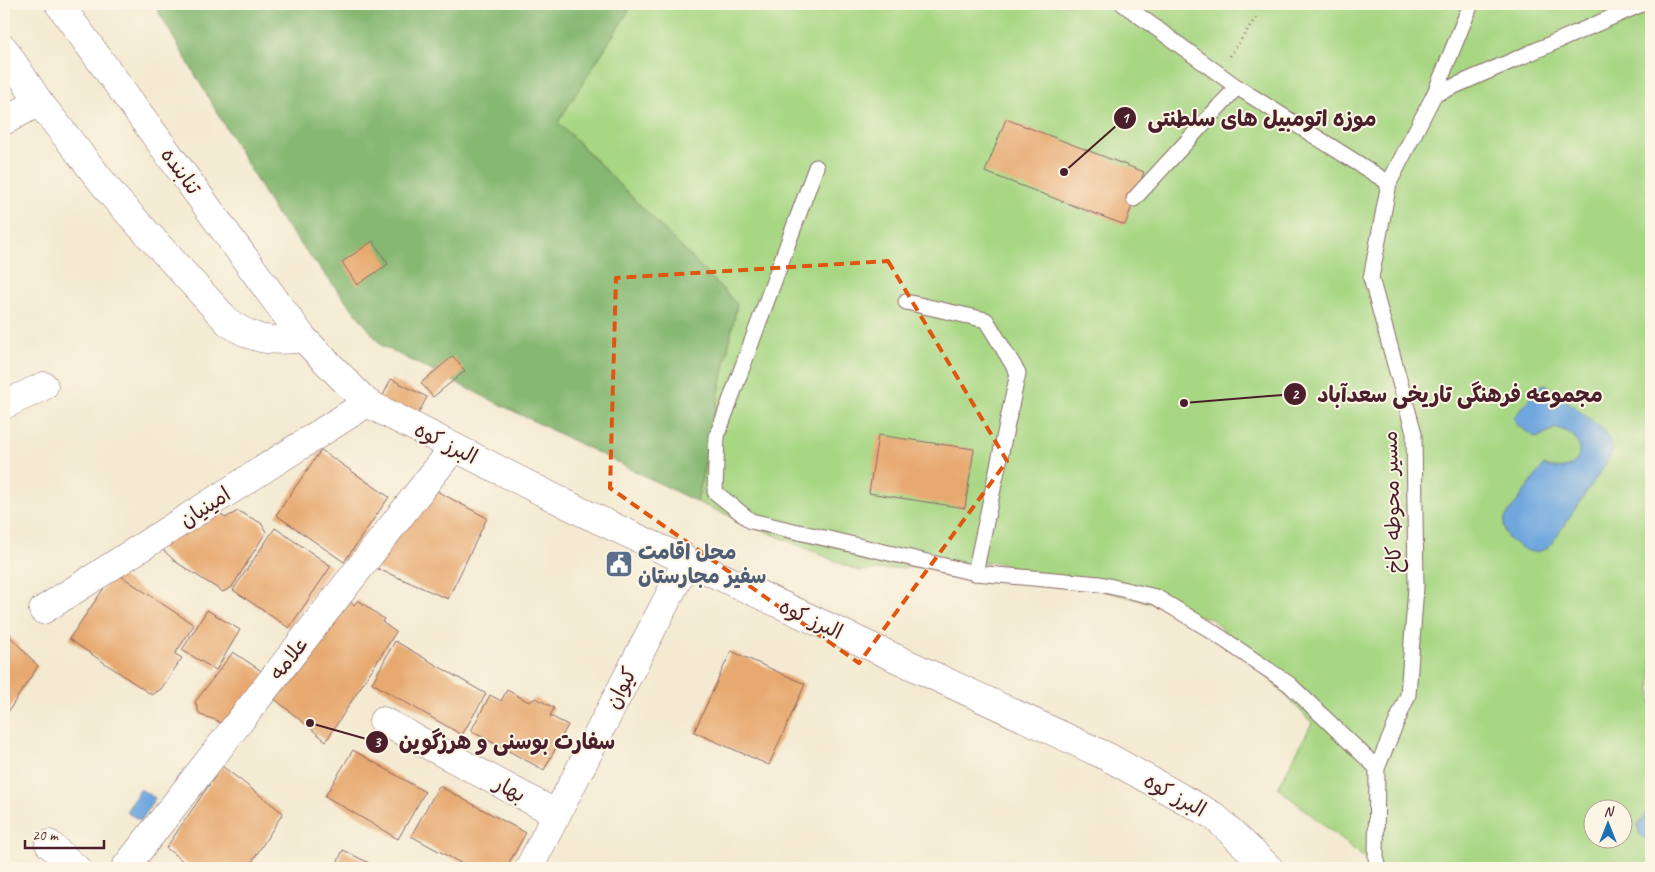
<svg xmlns="http://www.w3.org/2000/svg" width="1655" height="872" viewBox="0 0 1655 872" font-family="Caveat,'Playpen Sans Arabic',sans-serif">
<rect width="100%" height="100%" fill="#fcf5e5"/>
<filter id="ink" filterUnits="userSpaceOnUse"><feTurbulence type="fractalNoise" baseFrequency=".02" numOctaves="2"/><feDisplacementMap in="SourceGraphic" scale="10" xChannelSelector="R" yChannelSelector="G"/><feConvolveMatrix kernelMatrix="1 2 1 2 8 2 1 2 1" color-interpolation-filters="sRGB"/></filter>
<filter id="wash" filterUnits="userSpaceOnUse"><feTurbulence type="fractalNoise" baseFrequency=".0096" numOctaves="4" result="noise"/><feDisplacementMap in="SourceGraphic" scale="20" xChannelSelector="R" yChannelSelector="G"/><feGaussianBlur stdDeviation="1.12" result="paint"/><feColorMatrix in="noise" values="0 0 0 0 0 0 0 0 0 0 0 0 0 0 0 0 0 1.4 0 .05"/><feComposite in="paint" operator="in"/></filter>
<g filter="url(#wash)">
<rect width="100%" height="100%" fill="#f4ead2"/>
<path fill="#a8d784" stroke="#797b58" fill-rule="evenodd" d="M633 4H1651V868H1377L1278 788 1312 723 1212 619 994 562 859 571 697 502 737 304 558 122ZM1592 810H1622V840H1592Z"/>
<path fill="#86b872" stroke="#686c4e" d="M154 4H633L558 122 737 304 697 502 382 346 275 212Z"/>
<g fill="#70a7de" stroke="#5d6384">
<path d="M1545 384 1606 432 1613 449 1609 459 1549 547C1530 558 1524 548 1508 539L1504 528 1505 518 1544 465C1582 481 1594 435 1556 428L1536 438 1516 424 1514 418 1539 386Z"/>
<path d="M140 789 155 798 141 821 126 812Z"/>
<path d="M1651 808V842L1639 834 1638 824Z"/>
</g>
<g id="blocks">
<g fill="#e7a970">
<path d="M1006 119 1144 172 1125 225 985 172Z"/>
<path d="M373 241 388 264 357 285 342 262Z"/>
<path d="M453 356 465 371 433 397 421 383Z"/>
<path d="M391 379 427 397 416 418 381 400Z"/>
<path d="M878 435 974 449 965 508 869 493Z"/>
<path d="M321 450 389 497 344 562 276 515Z"/>
<path d="M424 484 487 518 448 599 369 565Z"/>
<path d="M214 508 225 518 238 511 261 523 266 532 232 587 223 592 176 562 158 545Z"/>
<path d="M275 528 331 566 289 628 233 590Z"/>
<path d="M115 572 194 625 175 654 182 658 161 689 152 695 69 639Z"/>
<path d="M342 596 354 605 358 600 384 619 382 622 396 632 326 741 271 696Z"/>
<path d="M207 610 240 630 216 670 182 650Z"/>
<path d="M4 630 38 666 4 718Z"/>
<path d="M395 641 486 694 462 735 372 683Z"/>
<path d="M731 651 805 684 769 765 694 732Z"/>
<path d="M233 652 266 674 229 729 216 720 200 715 195 702Z"/>
<path d="M507 690 529 702 536 698 554 708 550 716 568 725 544 770 471 731 490 695 501 701Z"/>
<path d="M353 750 425 792 398 839 325 796Z"/>
<path d="M222 766 283 813 248 868H192L166 848Z"/>
<path d="M439 786 526 833 506 868H470L411 836Z"/>
<path d="M343 850 379 868H335Z"/>
</g>
</g>
</g>
<g filter="url(#ink)">
<use href="#blocks" fill-opacity="0" stroke="#866665" stroke-width="1"/>
<g fill="none" stroke-linecap="round" stroke-linejoin="round">
<g stroke="#866665" stroke-width="17">
<g id="service">
<path d="M1123 4 1237 87 1389 183"/>
<path d="M1434 95 1642 4"/>
<path d="M816 167 717 436 715 492 751 521 975 573"/>
<path d="M1134 199 1237 87"/>
<path d="M906 302 986 320 1018 373 975 573 1100 584 1156 597 1207 628 1289 684 1377 768"/>
<path d="M1379 868 1376 858 1377 768 1408 695 1416 587 1414 433 1371 278 1389 183 1434 95 1471 4"/>
</g>
</g>
<g stroke="#866665" stroke-width="29">
<g id="minor">
<path d="M59 4 303 338 367 403 584 513 1108 757 1214 816 1269 868"/>
<path d="M4 49 39 102 114 197 229 323C256 341 271 342 303 338"/>
<path d="M4 121 39 102"/>
<path d="M4 405 44 386"/>
<path d="M43 610 367 403"/>
<path d="M383 721 557 814"/>
<path d="M49 844 76 868"/>
<path d="M125 868 454 447"/>
<path d="M529 868 687 561"/>
</g>
</g>
<path stroke="#866665" stroke-width="3" stroke-dasharray="1 4" stroke-linecap="butt" d="M1230 56 1257 16"/>
<use href="#service" stroke="#fff" stroke-width="15"/>
<use href="#minor" stroke="#fff" stroke-width="28"/>
</g>
</g>
<path fill="none" stroke="#e0560e" stroke-width="4" stroke-dasharray="10 6" stroke-linejoin="round" d="M888 261 1007 461 859 663 610 488 616 278Z"/>
<defs>
<g id="civic-square" transform="scale(1.4375)"><rect x="-9" y="-9" width="18" height="18" rx="4" fill="#5c6f8a" stroke="#fcf5e5"/><path d="M-.6-6.5H3V-4.5H.6V-3L4-1V1h2V6H-6V1h2V-1L-.6-3ZM-1.2 2.5V6h2.4V2.5Z" fill="#fff"/></g>
</defs>
<g fill-rule="evenodd">
<use href="#civic-square" x="619" y="564"/>
</g>
<g text-anchor="middle" dominant-baseline="central" stroke-width="4" stroke-linejoin="round" paint-order="stroke">
<g font-size="21" fill="#4a1f2b" stroke="#fcf5e5">
<text transform="translate(181 171) rotate(54)">تنابنده</text>
<text transform="translate(446 443) rotate(27)">البرز کوه</text>
<text transform="translate(1392 502) rotate(-92)">مسیر محوطه کاخ</text>
<text transform="translate(205 507) rotate(-33)">امینیان</text>
<text transform="translate(811 619) rotate(25)">البرز کوه</text>
<text transform="translate(289 658) rotate(-52)">علامه</text>
<text transform="translate(621 688) rotate(-63)">کیوان</text>
<text transform="translate(510 789) rotate(28)">بهار</text>
<text transform="translate(1175 795) rotate(29)">البرز کوه</text>
</g>
<g font-size="21" font-weight="bold" fill="#4e5e75" stroke="#fcf5e5" text-anchor="start">
<text x="638" y="552">محل اقامت<tspan x="638" dy="24">سفیر مجارستان</tspan></text>
</g>
</g>
<path fill="none" stroke="#4a1f2b" stroke-width="2" d="M1064 172L1125 118M1184 403L1295 394M310 723L377 742"/>
<g fill="#4a1f2b" stroke="#fcf5e5" stroke-width="2">
<circle cx="1064" cy="172" r="5"/>
<circle cx="1184" cy="403" r="5"/>
<circle cx="310" cy="723" r="5"/>
<circle cx="1125" cy="118" r="12"/>
<circle cx="1295" cy="394" r="12"/>
<circle cx="377" cy="742" r="12"/>
</g>
<g font-size="15" text-anchor="middle" font-weight="bold" fill="#fff">
<text x="1125" y="123">1</text>
<text x="1295" y="399">2</text>
<text x="377" y="747">3</text>
</g>
<g font-size="22" text-anchor="middle" font-weight="bold" fill="#4a1f2b" stroke="#fcf5e5" stroke-width="4" stroke-linejoin="round" paint-order="stroke">
<text x="1262" y="126">موزه اتومبیل های سلطنتی</text>
<text x="1460" y="402">مجموعه فرهنگی تاریخی سعدآباد</text>
<text x="507" y="749">سفارت بوسنی و هرزگوین</text>
</g>
<rect width="1655" height="872" fill="none" stroke="#fcf5e5" stroke-width="20"/>
<g transform="translate(1608 824)"><circle r="24" fill="#fcf5e5" stroke="#b59f9b"/>
<path d="M0-4L9 19L0 12L-9 19Z" fill="#1f6fb2"/>
<text y="-8" font-size="14" font-weight="bold" text-anchor="middle" fill="#4a1f2b">N</text>
</g>
<path d="M25 840v8h79v-8" fill="none" stroke="#4a1f2b" stroke-width="2.5"/>
<text x="32" y="840" font-size="15" fill="#4a1f2b" stroke="#fcf5e5" stroke-width="4" paint-order="stroke">20 m</text>
</svg>
